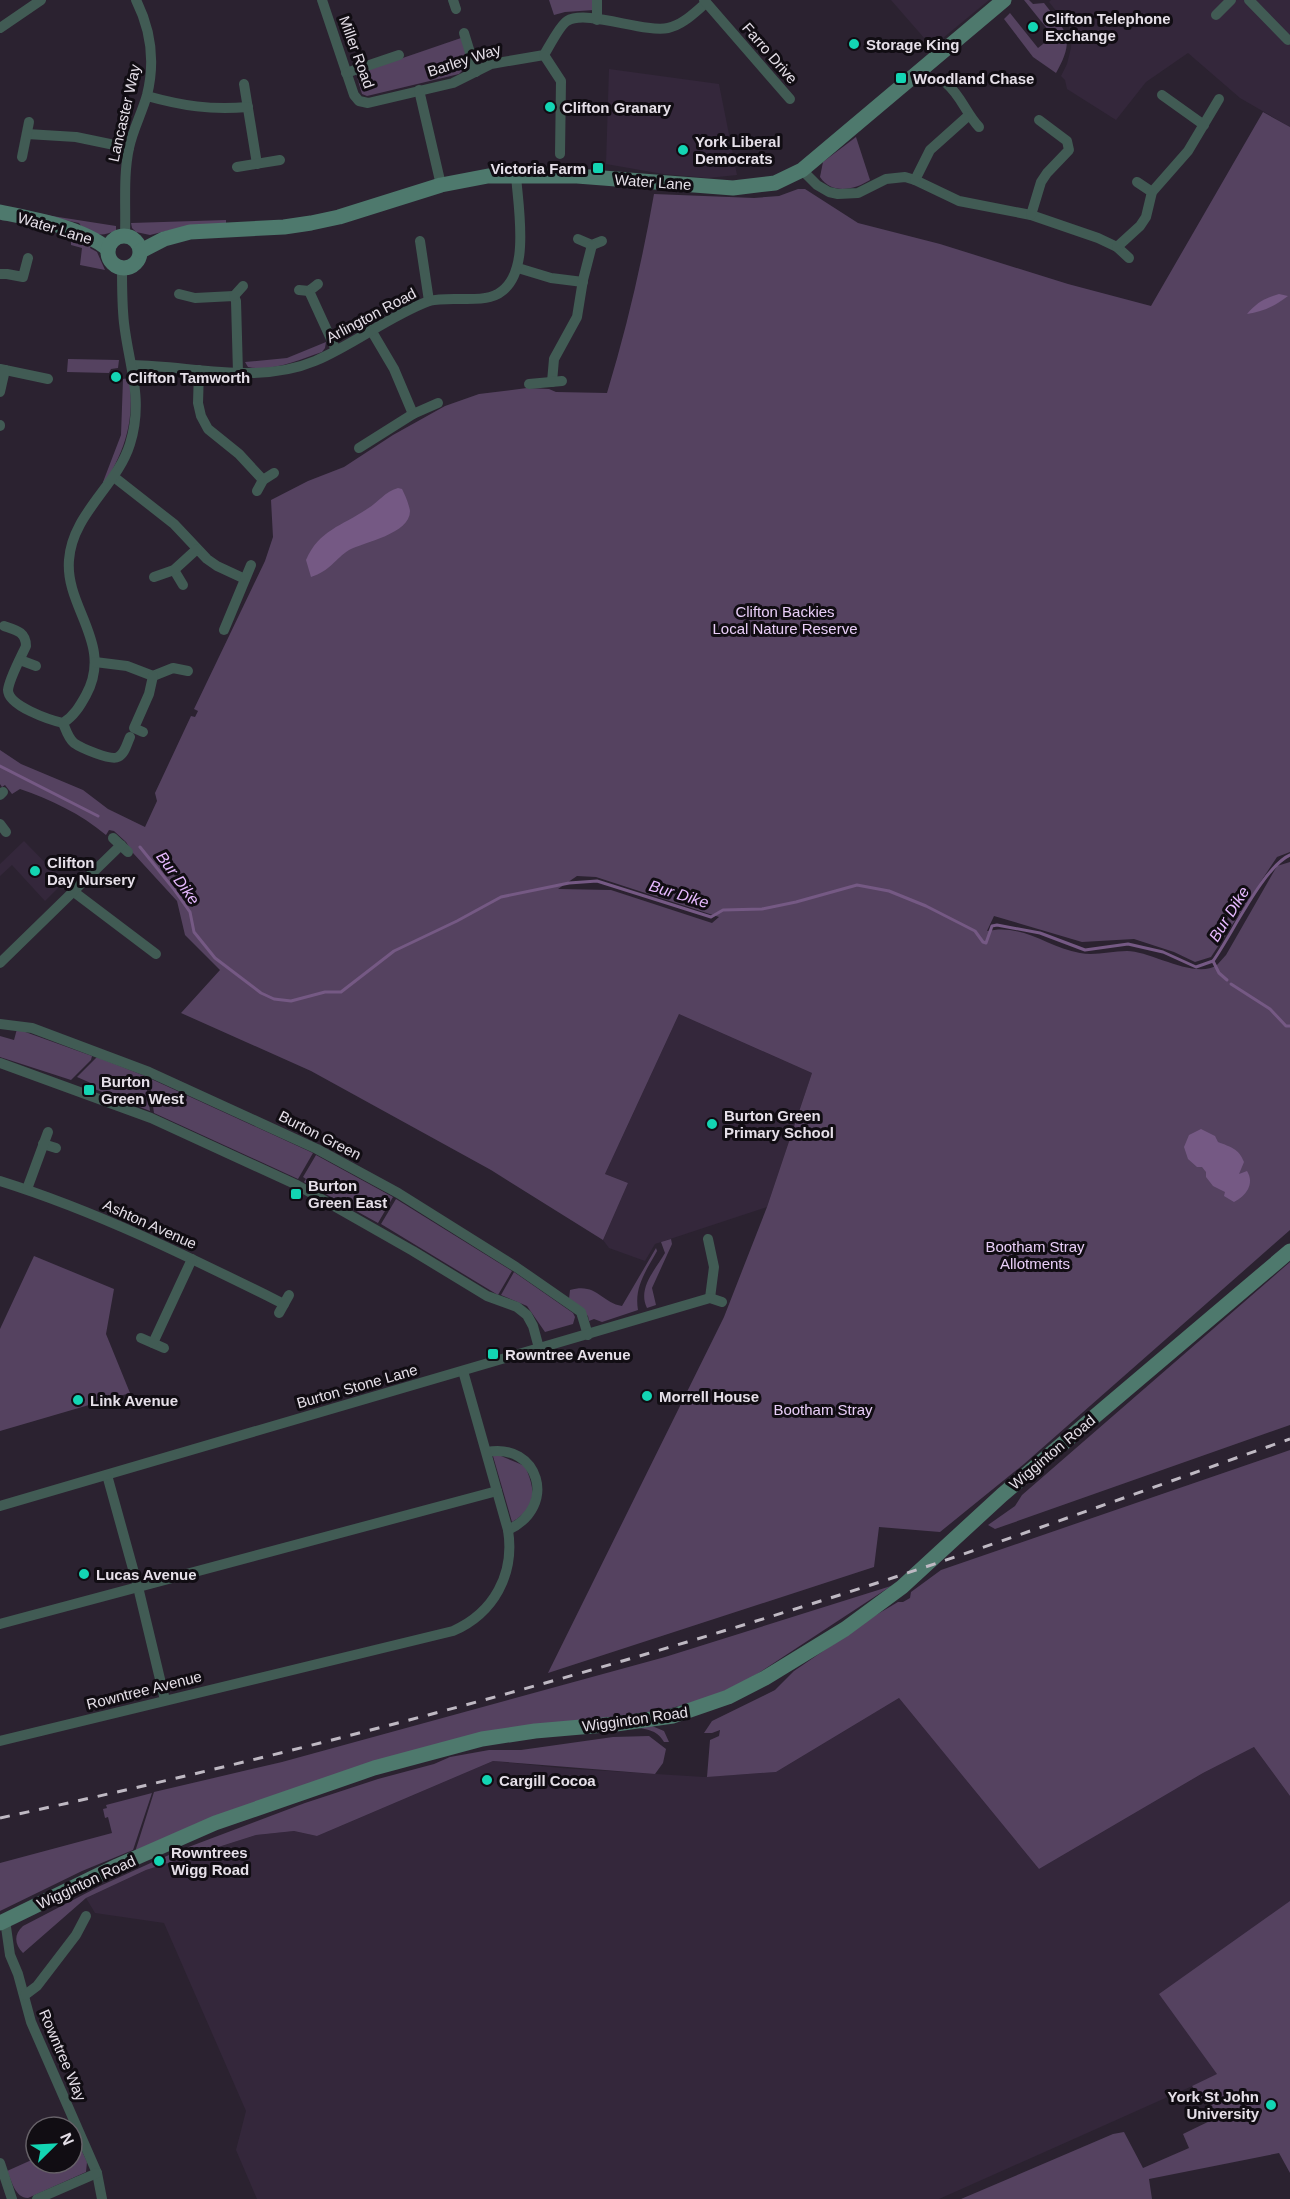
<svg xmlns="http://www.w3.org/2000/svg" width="1290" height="2199" viewBox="0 0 1290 2199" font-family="Helvetica,sans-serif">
<rect width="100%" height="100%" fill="#2b2230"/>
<g fill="#34273b">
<path d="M891 0H989L932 47Z"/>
<path d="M1051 0H1290V127L1240 98 1188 53 1146 82 1116 120 1067 89 1065 80 1061 76 1067 64 1071 48 1072 35 1069 27 1049 2Z"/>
<path d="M609 69 719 84 737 175 708 178 663 174 606 164Z"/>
<path d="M24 841 64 882 45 901 12 865 0 876V864Z"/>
<path d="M679 1014 812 1073 767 1207 655 1244 645 1261 609 1248 603 1240 628 1183 605 1174Z"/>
<path d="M899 1698 1039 1869 1203 1773 1254 1747 1290 1796V1902L1217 2075 939 2199H257L236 2150 246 2111 164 1923 95 1913 86 1898 146 1870 256 1835 294 1831 317 1836 493 1761 561 1768 704 1777 776 1772Z"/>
</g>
<g fill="#554260" fill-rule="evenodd">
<path d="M549 0H593L594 10 565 12 554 15Z"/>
<path d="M1024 0H1029L1033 4 1044 3C1066 31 1076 38 1056 73L1033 57 1004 19 1010 13 1038 48 1053 36Z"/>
<path d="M461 38C466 54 473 61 459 74L367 96 362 94 356 74Z"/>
<path d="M1263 112 1290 127V852L1277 857 1211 957 1195 962 1174 952 1134 939 1082 942 994 916 987 931C1023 923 1047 947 1080 953 1095 956 1111 951 1127 951 1151 951 1195 980 1217 965 1220 962 1223 958 1226 955L1277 866 1290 862V1230L1024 1464 940 1532 879 1527 874 1567 548 1673 724 1317 767 1207 812 1073 679 1014 605 1174 628 1183 603 1240 491 1170 311 1071 181 1013 220 970 185 935 177 901 133 853 126 842 114 831 109 830 106 835C81 814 50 799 20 789L12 794 5 785 2 787 0 784V750L21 764 83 790 108 809 145 827 157 801 155 793 191 716 195 717 198 711 194 709 265 561 273 537 271 500 308 481 344 467 393 435 445 406 479 394 527 388 549 389 556 392 607 393C627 327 642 262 654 194L754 198 779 196 798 189H805L858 223 940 244 1068 284 1151 306ZM577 876 596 877 719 917 712 923 611 890 558 889Z"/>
<path d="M856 137 870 180C854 190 832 195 820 177L823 162Z"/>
<path d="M20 211 116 226V230C103 238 87 235 79 223Z"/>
<path d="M226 220V224L166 231 150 235 136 232 132 228 131 223Z"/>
<path d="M71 238 83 240 91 245 90 248 97 252 105 270 80 265 82 248 71 245Z"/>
<path d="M326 342 325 348 322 352C299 360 273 372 248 367L245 362 287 358Z"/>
<path d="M68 359H69L119 360 118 368 111 369 109 373 67 372Z"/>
<path d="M129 378C135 419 126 448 105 483L103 482 121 435 123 379Z"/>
<path d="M17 1029 92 1056 91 1060 71 1080 0 1057V1036L14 1040Z"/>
<path d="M97 1057 145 1076 150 1111 92 1088 93 1084 77 1077Z"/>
<path d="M149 1078 313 1153 298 1179 154 1113Z"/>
<path d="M316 1155 393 1197 378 1223 304 1182 306 1179 303 1177Z"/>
<path d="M396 1199 512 1271 498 1295 381 1224Z"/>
<path d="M671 1239 672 1244 652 1288 656 1305 647 1308C637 1288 656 1269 665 1253L661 1242Z"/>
<path d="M656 1248 657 1251C646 1271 634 1287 638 1310L602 1322 594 1319 589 1321 588 1316 569 1299 570 1290C596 1282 601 1302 622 1306Z"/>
<path d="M34 1256 114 1289 106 1334 130 1393 0 1431V1329Z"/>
<path d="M1290 1262V1425L995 1529 988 1525 1015 1506 1022 1495Z"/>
<path d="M514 1272 573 1313 575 1317 573 1324 545 1332 527 1306 501 1295Z"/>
<path d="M1290 1450V1796L1254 1747 1203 1773 1039 1869 899 1698 776 1772 707 1777 710 1740 719 1736 720 1730 712 1733H704L712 1721 775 1690 794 1671 876 1615 898 1602H903L910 1598 911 1592 941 1570Z"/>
<path d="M493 1456H501L525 1466C536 1491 537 1507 512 1522Z"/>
<path d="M891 1586 757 1674 727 1691 698 1701 660 1711 515 1729 135 1852 154 1792 282 1762 665 1657Z"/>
<path d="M652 1726 664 1731 669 1742H664C657 1729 645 1729 631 1727Z"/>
<path d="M649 1736 666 1749 663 1763 655 1774 493 1761 317 1836 294 1831 256 1835 146 1870 86 1898 23 1953C15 1945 13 1935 23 1926L100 1886 155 1861 157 1864 161 1862 160 1859 178 1851 305 1803 378 1779 434 1764 450 1757 489 1750H521L613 1737Z"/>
<path d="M152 1793 133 1850 82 1871 0 1911V1863L112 1833 108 1817 105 1818 103 1809 107 1808 106 1805Z"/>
<path d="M1290 1901V2173L1279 2153 1149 2179 1152 2199H961L1113 2134 1124 2132 1143 2168 1189 2148 1183 2134 1216 2118 1192 2086 1217 2074 1159 1994Z"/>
<path d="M77 2140 87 2162 86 2172 28 2198C15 2198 12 2181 7 2171L36 2158V2163H72V2142Z"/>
</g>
<g fill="#755984">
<path d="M1279 294 1288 296C1275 306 1263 312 1247 314 1256 303 1265 298 1279 294Z"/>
<path d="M398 488 402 489C405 495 409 504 410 511 410 534 364 542 349 550 335 559 330 571 311 577L306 560C319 530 342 526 367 509 379 502 384 492 398 488Z"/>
<path d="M1201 1129 1215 1136 1218 1142C1231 1147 1239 1149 1244 1162L1239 1174 1247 1171C1255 1184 1246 1196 1234 1202L1224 1196 1225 1192 1213 1186 1206 1177V1172L1202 1167H1197L1188 1159 1184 1147 1189 1135Z"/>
</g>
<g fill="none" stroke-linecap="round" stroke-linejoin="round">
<g stroke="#755984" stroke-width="3">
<path d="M0 766 98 816"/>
<path d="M140 847 173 888 190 912 194 932 215 958 261 993 274 999 291 1001 325 992H341L394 951 457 921 501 897 569 883 597 881 711 917 723 910 762 909 796 902 857 885 889 891 926 906 975 931 983 942 986 943 992 926 997 925 1040 933 1085 950 1128 944 1163 952 1196 967 1213 961C1231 936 1264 866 1290 855"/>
<path d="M1213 961 1219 973 1227 980"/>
<path d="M1231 984 1270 1009 1286 1026H1290"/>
</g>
<g stroke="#415b54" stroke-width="10">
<path d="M322 0 354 95 359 101 368 103 453 83 491 64 544 55C549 47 560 25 567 21 586 9 644 33 668 28 683 25 695 12 706 3"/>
<path d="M453 0 456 9"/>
<path d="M597 0V20"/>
<path d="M704 0 790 99"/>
<path d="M1249 0 1288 40"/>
<path d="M1216 15 1231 0"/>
<path d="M0 28 41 0"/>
<path d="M464 33 476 72"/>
<path d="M544 55 561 81 560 154"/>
<path d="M346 73 399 55"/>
<path d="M244 84 257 164"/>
<path d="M947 84C961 96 966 113 979 127"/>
<path d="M419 90 441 185"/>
<path d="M1162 95 1204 125"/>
<path d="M147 96C183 106 210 110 248 107"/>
<path d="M27 134 76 137 129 148"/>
<path d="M22 157 29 122"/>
<path d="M237 167 280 160"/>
<path d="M802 170 817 185 829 192 838 194 858 193 886 179 905 177 915 180 959 201 1031 215 1098 238 1117 247 1129 258"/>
<path d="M915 180 930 150 968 116"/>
<path d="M1137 182 1152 192"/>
<path d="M1031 215 1041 182 1047 173 1069 150 1067 141 1039 120"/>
<path d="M125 236C126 206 123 176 129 148 133 129 142 113 147 95 155 63 151 30 136 0"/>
<path d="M578 239 592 245 602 241"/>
<path d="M420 241 429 301"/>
<path d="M1117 247 1140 226 1146 217 1152 192 1188 151 1219 99"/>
<path d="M518 268 551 278 583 282"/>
<path d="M0 274H7L23 277 28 258"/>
<path d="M299 290 309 291 318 284"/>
<path d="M309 291 336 350"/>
<path d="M179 294 195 298 234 296 236 301 238 373"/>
<path d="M234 296 243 286"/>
<path d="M371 330 394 369 413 414"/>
<path d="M133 365C192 366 258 385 315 361 355 344 389 316 429 301 450 296 472 302 490 297 534 285 518 209 516 175"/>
<path d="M0 369 48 379"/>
<path d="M199 370 198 403 201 416 208 429 239 454 263 480"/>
<path d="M552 382 554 359 577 317 583 280 592 245"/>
<path d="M529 384 562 381"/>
<path d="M0 392 5 370"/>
<path d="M0 425V426"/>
<path d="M359 448 413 414 438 403"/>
<path d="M114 477 174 524 207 559 217 566 245 579"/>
<path d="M257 491 263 480 274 473"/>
<path d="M174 570 183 585"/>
<path d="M154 577 174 570 197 549"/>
<path d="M4 626C16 630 26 632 26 646 21 657 9 679 8 690 8 706 50 720 63 723 74 716 80 706 86 695 114 644 65 608 69 560 72 514 117 486 130 444 144 399 129 367 124 323 122 305 122 287 122 269"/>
<path d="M224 630 251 565"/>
<path d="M20 660 36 666"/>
<path d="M95 662 127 666 153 676 173 668 188 671"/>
<path d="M63 723C66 730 68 738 74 743 81 748 111 761 118 757 125 754 127 743 130 737"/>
<path d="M143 732 134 728 149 694 153 676"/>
<path d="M0 795 3 792"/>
<path d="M0 824 6 832"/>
<path d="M113 838 128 852"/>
<path d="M74 892 156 954"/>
<path d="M0 963 121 845"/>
<path d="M0 1024 32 1028 149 1072 317 1149 398 1193 516 1267 581 1312 588 1335"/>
<path d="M0 1063 151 1118 297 1185 413 1251 487 1296 517 1307 527 1315 533 1326 539 1348"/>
<path d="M43 1144 56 1148"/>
<path d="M0 1181C99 1212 191 1258 284 1304"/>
<path d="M27 1189 48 1132"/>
<path d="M708 1239 714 1267 710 1298"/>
<path d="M279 1313 289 1295"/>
<path d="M141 1338 164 1348"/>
<path d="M153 1343 192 1259"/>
<path d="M487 1452C538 1442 559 1506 508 1530"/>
<path d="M107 1475 138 1587 165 1700"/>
<path d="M0 1506 710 1298 722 1302"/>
<path d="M0 1624 497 1491"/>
<path d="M0 1741 453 1631C494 1613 515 1574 508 1530L463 1371"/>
<path d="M5 1920 10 1955 18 1974 31 2022 97 2173 102 2199"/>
<path d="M25 1995 37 1986 76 1935 86 1916"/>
<path d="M0 2163 12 2199"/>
<path d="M37 2199 97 2173"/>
</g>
<g stroke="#4e796d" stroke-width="15">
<path d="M0 212C34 219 81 227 108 249"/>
<circle cx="124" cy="252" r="16"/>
<path d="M141 251 164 239 190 232 284 227 311 223 339 217 441 185 488 176H577L733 188 775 183 802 170 1004 0"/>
<path d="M0 1923 117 1866 215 1823 374 1768 482 1739 535 1731 616 1724 673 1716 728 1697 765 1678 845 1629 902 1587 1002 1495 1290 1251"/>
</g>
<path stroke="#bfb9c3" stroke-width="3" stroke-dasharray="10 10" stroke-linecap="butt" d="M0 1818C273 1759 544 1688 811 1604 972 1554 1130 1495 1290 1439"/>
</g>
<g fill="#13d5b3" stroke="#110d13" stroke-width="2">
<circle cx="1033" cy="27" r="6"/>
<circle cx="854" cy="44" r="6"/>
<rect x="895" y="72" width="12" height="12" rx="3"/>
<circle cx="550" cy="107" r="6"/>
<circle cx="683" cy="150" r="6"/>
<rect x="592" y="162" width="12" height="12" rx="3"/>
<circle cx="116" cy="377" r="6"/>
<circle cx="35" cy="871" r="6"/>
<rect x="83" y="1084" width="12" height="12" rx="3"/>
<circle cx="712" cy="1124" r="6"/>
<rect x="290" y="1188" width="12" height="12" rx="3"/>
<rect x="487" y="1348" width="12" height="12" rx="3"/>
<circle cx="647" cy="1396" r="6"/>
<circle cx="78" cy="1400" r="6"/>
<circle cx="84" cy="1574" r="6"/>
<circle cx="487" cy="1780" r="6"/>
<circle cx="159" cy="1861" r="6"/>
<circle cx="1271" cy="2105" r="6"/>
</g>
<g text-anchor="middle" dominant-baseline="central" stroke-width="6" stroke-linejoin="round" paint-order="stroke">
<g font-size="15" font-weight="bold" fill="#e5dfe8" stroke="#110d13" text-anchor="start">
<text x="1045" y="18">Clifton Telephone<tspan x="1045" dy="17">Exchange</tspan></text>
<text x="866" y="44">Storage King</text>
<text x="913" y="78">Woodland Chase</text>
<text x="562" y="107">Clifton Granary</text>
<text x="695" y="141">York Liberal<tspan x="695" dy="17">Democrats</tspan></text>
<text x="586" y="168" text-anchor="end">Victoria Farm</text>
<text x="128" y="377">Clifton Tamworth</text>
<text x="47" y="862">Clifton<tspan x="47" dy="17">Day Nursery</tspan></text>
<text x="101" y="1081">Burton<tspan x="101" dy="17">Green West</tspan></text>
<text x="724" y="1115">Burton Green<tspan x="724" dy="17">Primary School</tspan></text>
<text x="308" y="1185">Burton<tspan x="308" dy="17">Green East</tspan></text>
<text x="505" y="1354">Rowntree Avenue</text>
<text x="659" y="1396">Morrell House</text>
<text x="90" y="1400">Link Avenue</text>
<text x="96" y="1574">Lucas Avenue</text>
<text x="499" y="1780">Cargill Cocoa</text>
<text x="171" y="1852">Rowntrees<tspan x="171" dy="17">Wigg Road</tspan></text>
<text x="1259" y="2096" text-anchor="end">York St John<tspan x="1259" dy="17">University</tspan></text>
</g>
<g font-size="15" fill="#e5dfe8" stroke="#110d13">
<text transform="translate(357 52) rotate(70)">Miller Road</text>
<text transform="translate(770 53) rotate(49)">Farro Drive</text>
<text transform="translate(464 60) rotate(-18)">Barley Way</text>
<text transform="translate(124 113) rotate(-77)">Lancaster Way</text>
<text transform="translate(653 182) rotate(4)">Water Lane</text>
<text transform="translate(55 228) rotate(17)">Water Lane</text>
<text transform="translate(371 315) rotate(-28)">Arlington Road</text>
<text transform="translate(320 1135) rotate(27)">Burton Green</text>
<text transform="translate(150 1224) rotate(24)">Ashton Avenue</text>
<text transform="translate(357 1386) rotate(-16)">Burton Stone Lane</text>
<text transform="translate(1052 1452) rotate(-40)">Wigginton Road</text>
<text transform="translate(144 1690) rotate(-14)">Rowntree Avenue</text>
<text transform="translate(635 1719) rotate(-8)">Wigginton Road</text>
<text transform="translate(86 1882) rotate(-25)">Wigginton Road</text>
<text transform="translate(63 2055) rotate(67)">Rowntree Way</text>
</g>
<g font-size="15" fill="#e9cef8" stroke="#110d13">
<text x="785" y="611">Clifton Backies<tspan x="785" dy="17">Local Nature Reserve</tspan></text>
<text x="1035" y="1246">Bootham Stray<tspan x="1035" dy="17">Allotments</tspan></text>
<text x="823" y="1409">Bootham Stray</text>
</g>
<g font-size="16" font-style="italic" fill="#e6b9fe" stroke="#110d13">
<text transform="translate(178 878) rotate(54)">Bur Dike</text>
<text transform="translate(679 894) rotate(17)">Bur Dike</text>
<text transform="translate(1229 914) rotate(-58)">Bur Dike</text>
</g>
</g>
<g transform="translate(54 2145) rotate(66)"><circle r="28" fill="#110d13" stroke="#666168" stroke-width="1.5"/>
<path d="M0-4.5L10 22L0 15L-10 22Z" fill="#13d5b3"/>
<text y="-9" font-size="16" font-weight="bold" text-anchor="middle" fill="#e5dfe8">N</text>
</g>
</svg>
